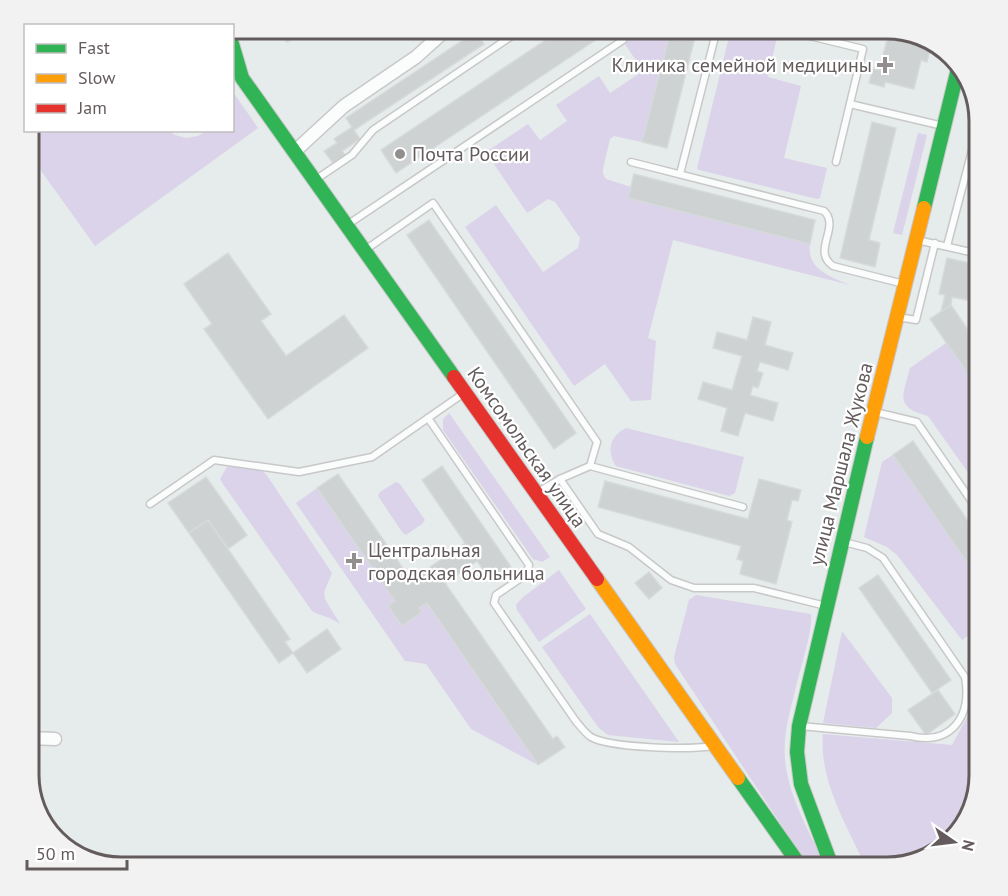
<svg xmlns="http://www.w3.org/2000/svg" width="1008" height="896" viewBox="0 0 1008 896" font-family="'PT Sans',sans-serif">
<rect width="100%" height="100%" fill="#e6ebec"/>
<g fill="#dbd3e9">
<path d="M615 29H671L642 142 614 136 610 139 603 169V174L606 179 810 244C806 269 831 277 850 285L673 240 648 338 656 341 651 400 631 401 605 364 574 386 465 227 496 205 543 272 578 248 580 238 555 202 548 199 527 213 486 152 528 124 540 140 567 121 556 105 599 76 610 93 643 71Z"/>
<path d="M731 29H741L777 37 768 77 801 86 784 158 827 168 820 198 817 199 699 170 697 168Z"/>
<path d="M233 92 258 128 95 246 29 154V131L168 130 175 135 186 138 198 136 206 131 232 130Z"/>
<path d="M918 133 927 135 902 235 893 233Z"/>
<path d="M946 343 979 390V488L928 416C894 407 903 396 910 368Z"/>
<path d="M449 413 550 557 542 562 533 559 443 430V419Z"/>
<path d="M626 428 744 457 735 493 729 496 616 466C606 451 610 436 626 428Z"/>
<path d="M893 455 979 580V628L962 640 897 555 887 547 864 537 882 462Z"/>
<path d="M236 466 259 469 266 474 332 573 324 592 325 599 340 624C331 617 321 616 312 611L223 484 220 479 227 467Z"/>
<path d="M396 482 400 484 425 520 422 524 406 535 402 532 378 496 380 492Z"/>
<path d="M317 488 395 601 388 606 401 626 422 612 419 608 427 603 538 765 471 729 426 664 405 661 296 503Z"/>
<path d="M559 570 586 609 539 642 517 610 516 605 522 598Z"/>
<path d="M696 595 811 614C813 631 800 669 796 687 792 704 786 723 785 741 781 786 808 828 826 867H809L675 664 674 657 689 600Z"/>
<path d="M590 614 679 742 608 735 598 727 542 647Z"/>
<path d="M842 631 892 698V713L876 728 823 723Z"/>
<path d="M979 695V781L953 840 887 867H866C847 826 819 781 823 734L952 745Z"/>
</g>
<g fill="#cfd2d2" stroke="#d6dadb" stroke-width="1.5">
<path d="M279 29H309L287 42Z"/>
<path d="M473 29H489L478 36 484 44 354 130 360 139 342 151 345 155 333 163 324 151 337 143 334 139 352 127 346 118 475 32Z"/>
<path d="M562 29H612L396 173 381 150Z"/>
<path d="M671 29H697L667 148 642 142Z"/>
<path d="M854 29H890L888 37Z"/>
<path d="M890 29 931 46 927 62 921 60 914 89 885 82 884 87 869 83 873 68 879 70Z"/>
<path d="M872 122 896 128 869 240 880 243 875 267 840 258Z"/>
<path d="M634 174 815 220 810 244 628 198Z"/>
<path d="M429 220 576 433 554 449 407 235Z"/>
<path d="M228 253 271 314 261 321 286 356 344 315 368 348 268 419 204 329 212 324 184 284Z"/>
<path d="M947 258 979 265V285L976 302 952 297 951 305 941 312 945 295 939 294Z"/>
<path d="M951 305 979 346V390L930 319Z"/>
<path d="M753 317 771 322 765 345 793 353 788 370 760 362 757 371 763 373 758 388 753 386 750 395 778 403 773 421 745 413 738 436 721 431 727 408 698 399 703 382 732 390 742 356 713 348 717 332 747 340Z"/>
<path d="M913 441 979 537V580L893 455Z"/>
<path d="M442 466 511 567 491 580 477 561 445 583 553 739 557 736 565 747 538 765 427 603 419 608 422 612 402 626 388 606 395 601 317 488 338 474 411 580 465 543 422 480Z"/>
<path d="M206 477 247 535 228 549 208 520 189 533 168 503Z"/>
<path d="M759 479 801 490 798 501 792 500 787 520 792 522 776 584 740 574 743 561 737 559 741 546 598 507 605 481 748 519Z"/>
<path d="M208 520 290 639 285 642 293 653 279 663 189 533Z"/>
<path d="M649 572 662 588 649 599 635 583Z"/>
<path d="M878 575 951 680 932 693 859 588Z"/>
<path d="M327 629 341 649 307 673 293 653Z"/>
<path d="M938 690 955 714 926 735 908 710Z"/>
<path d="M644 859 650 867H633Z"/>
</g>
<g fill="none" stroke-linecap="round" stroke-linejoin="round">
<g stroke="#c8c8c8" stroke-width="9">
<g id="lane">
<path d="M781 29 863 49 836 162"/>
<path d="M850 104 943 126"/>
<path d="M631 162 824 211C841 227 811 251 833 266L904 284"/>
<path d="M680 174 717 29"/>
<path d="M315 180 352 155 373 130 522 29"/>
<path d="M347 225 623 40"/>
<path d="M917 240 979 254"/>
<path d="M947 246 975 139"/>
<path d="M365 250 433 203 597 442 590 466"/>
<path d="M979 315V314"/>
<path d="M898 317 916 320 935 243"/>
<path d="M875 412 917 422 979 512"/>
<path d="M428 418 529 565 527 574 496 595 494 603 575 720C580 726 585 733 591 737 610 748 688 750 712 746"/>
<path d="M560 479 598 534 629 547 671 580 694 588H754L826 606"/>
<path d="M536 493 560 479 590 466 743 507"/>
<path d="M150 504 214 460 299 472 372 457 464 393"/>
<path d="M800 726 910 736C952 746 972 716 965 677L883 558 867 548 844 542"/>
</g>
</g>
<g stroke="#c8c8c8" stroke-width="15">
<g id="street">
<path d="M294 152 344 106 416 57 447 29"/>
<path d="M29 738 55 739"/>
</g>
</g>
<g stroke="#c7c7c7" stroke-width="16">
<g id="fast">
<path d="M232 44 242 78 454 377"/>
<path d="M924 208 958 69"/>
<path d="M738 778 801 867"/>
<path d="M832 867 801 784 797 752 799 726 867 437"/>
</g>
</g>
<g stroke="#c7c7c7" stroke-width="16">
<g id="slow">
<path d="M867 437 924 208"/>
<path d="M597 579 738 778"/>
</g>
</g>
<g stroke="#c7c7c7" stroke-width="16">
<path id="jam" d="M454 377 597 579"/>
</g>
<use href="#lane" stroke="#fbfcfc" stroke-width="6"/>
<use href="#street" stroke="#fbfcfc" stroke-width="12"/>
<use href="#fast" stroke="#30b455" stroke-width="14"/>
<use href="#slow" stroke="#ff9f0a" stroke-width="14"/>
<use href="#jam" stroke="#e5322d" stroke-width="14"/>
</g>
<g fill="#928e8e" stroke="#fff" stroke-width="2">
<path d="M882 56h6v6h6v6h-6v6h-6v-6h-6v-6h6z"/>
<circle cx="400" cy="154" r="6"/>
<path d="M351 552h6v6h6v6h-6v6h-6v-6h-6v-6h6z"/>
</g>
<g text-anchor="middle" dominant-baseline="central" stroke-width="4.5" stroke-linejoin="round" paint-order="stroke">
<g font-size="20" fill="#645c5c" stroke="#fff" text-anchor="start">
<text x="872" y="65" text-anchor="end">Клиника семейной медицины</text>
<text x="412" y="154">Почта России</text>
<text x="368" y="550">Центральная<tspan x="368" dy="23">городская больница</tspan></text>
</g>
<g font-size="20" fill="#645c5c" stroke="#fff">
<text transform="translate(527 447) rotate(55)">Комсомольская улица</text>
<text transform="translate(841 464) rotate(-76)">улица Маршала Жукова</text>
</g>
</g>
<path d="M0 0H1008V896H0ZM121 39H887A82 82 0 0 1 969 121V775A82 82 0 0 1 887 857H121A82 82 0 0 1 39 775V121A82 82 0 0 1 121 39Z" fill="#f3f2f2" fill-rule="evenodd"/>
<path fill="none" stroke="#645c5c" stroke-width="3" d="M121 39H887A82 82 0 0 1 969 121V775A82 82 0 0 1 887 857H121A82 82 0 0 1 39 775V121A82 82 0 0 1 121 39Z"/>
<rect x="24" y="24" width="210" height="108" fill="#ffffff" stroke="#c1bebe" stroke-width="1.5"/>
<rect x="36" y="44" width="30" height="9" fill="#30b455" stroke="#c1bebe" stroke-width="1.5"/>
<text x="78" y="54" font-size="18" fill="#645c5c">Fast</text>
<rect x="36" y="74" width="30" height="9" fill="#ff9f0a" stroke="#c1bebe" stroke-width="1.5"/>
<text x="78" y="84" font-size="18" fill="#645c5c">Slow</text>
<rect x="36" y="104" width="30" height="9" fill="#e5322d" stroke="#c1bebe" stroke-width="1.5"/>
<text x="78" y="114" font-size="18" fill="#645c5c">Jam</text>
<g transform="translate(954 842) rotate(104)" stroke="#ffffff" stroke-width="4.5" paint-order="stroke">
<path d="M0-4.5L10 22L0 15L-10 22Z" fill="#645c5c"/>
<text y="-9" font-size="16" font-weight="bold" text-anchor="middle" fill="#645c5c">N</text>
</g>
<path d="M27 860v9h100v-9" fill="none" stroke="#645c5c" stroke-width="3"/>
<text x="36" y="860" font-size="18" fill="#645c5c" stroke="#ffffff" stroke-width="4.5" paint-order="stroke">50 m</text>
</svg>
